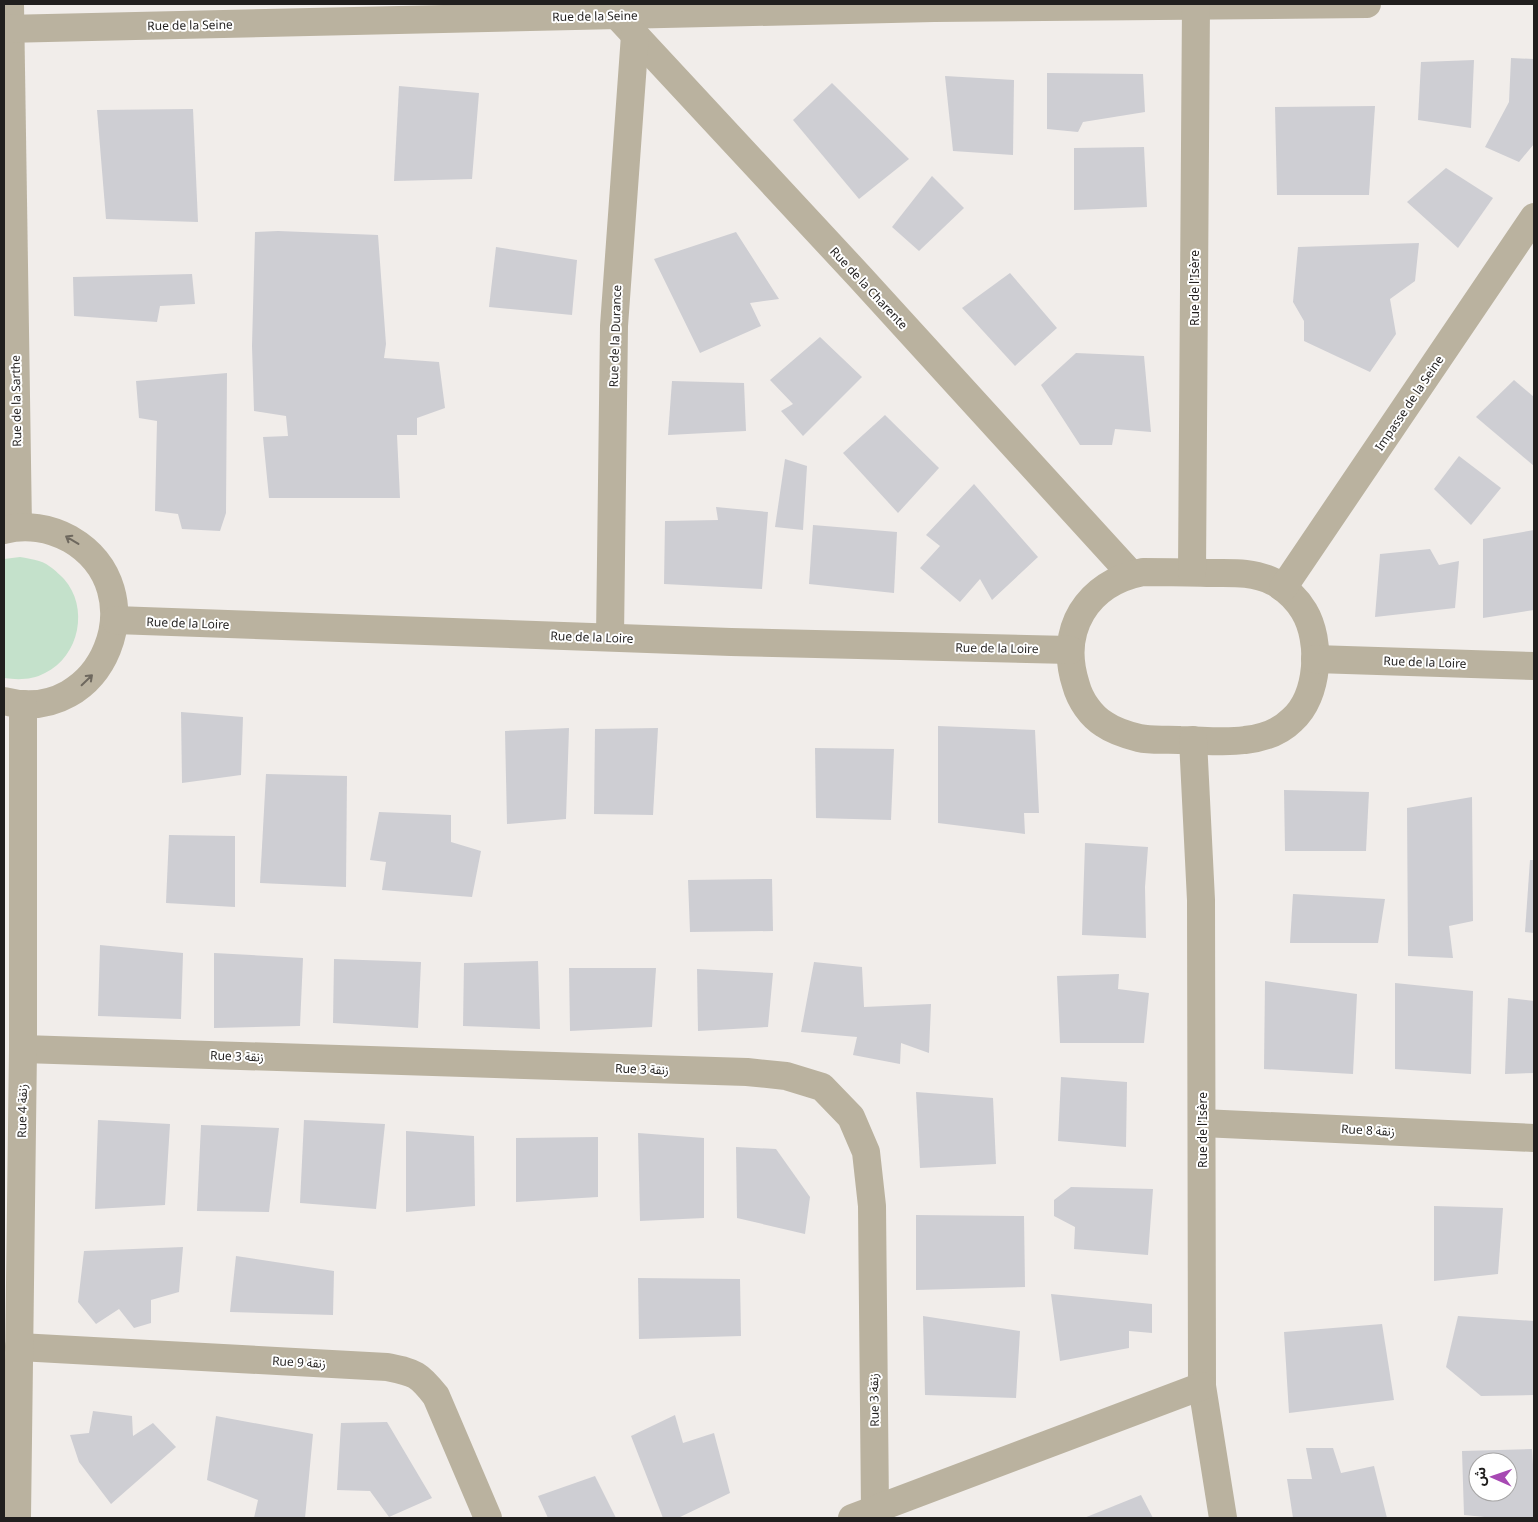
<svg xmlns="http://www.w3.org/2000/svg" width="1538" height="1522" viewBox="0 0 1538 1522" font-family="'Noto Sans','Noto Sans Arabic',sans-serif">
<rect width="100%" height="100%" fill="#f1edea"/>
<path fill="#c4e1cb" d="M20 557C26 558 33 559 39 561 49 564 57 572 64 579 89 607 80 656 45 673 32 680 18 680 4 678V559Z"/>
<g fill="#ceced3" fill-rule="evenodd">
<path d="M1511 58 1534 59V144L1519 162 1485 147 1509 102Z"/>
<path d="M1474 60 1471 128 1418 120 1421 62Z"/>
<path d="M1047 73 1143 74 1145 112 1083 122 1078 132 1047 129Z"/>
<path d="M945 76 1014 80 1013 155 953 151Z"/>
<path d="M832 83 909 159 859 199 793 120Z"/>
<path d="M399 86 479 93 472 179 394 181Z"/>
<path d="M1375 106 1369 195H1277L1275 107Z"/>
<path d="M193 109 198 222 106 219 97 110Z"/>
<path d="M1144 147 1147 207 1074 210V148Z"/>
<path d="M1446 168 1493 198 1458 248 1407 202Z"/>
<path d="M932 176 964 208 919 251 892 227Z"/>
<path d="M278 231 378 235 386 344 384 358 439 362 445 408 417 418V435H397L400 498H269L263 437 288 436 286 416 254 411 252 346 255 232Z"/>
<path d="M736 232 779 299 750 303 761 326 700 353 654 259Z"/>
<path d="M1419 243 1415 281 1390 299 1396 334 1370 372 1304 341V321L1293 302 1298 247Z"/>
<path d="M496 247 577 260 572 315 489 307Z"/>
<path d="M1010 273 1057 328 1015 366 962 308Z"/>
<path d="M192 274 195 304 160 306 157 322 74 316 73 277Z"/>
<path d="M820 337 862 377 803 436 781 411 793 404 770 380Z"/>
<path d="M1076 353 1144 356 1151 432 1115 429 1112 445H1080L1041 385Z"/>
<path d="M227 373 226 513 220 531 182 529 178 514 155 511 157 421 139 418 136 381Z"/>
<path d="M1514 380 1534 397V466L1476 417Z"/>
<path d="M672 381 744 383 746 431 668 435Z"/>
<path d="M885 415 939 468 898 513 843 453Z"/>
<path d="M1459 456 1501 488 1471 525 1434 489Z"/>
<path d="M785 459 807 466 803 530 775 527Z"/>
<path d="M974 484 1038 557 992 600 980 579 960 602 920 568 940 546 926 535Z"/>
<path d="M716 507 768 512 762 589 664 584 665 521 718 520Z"/>
<path d="M813 525 897 532 894 593 809 584Z"/>
<path d="M1534 530V610L1483 618V539Z"/>
<path d="M1430 549 1439 565 1459 561 1455 608 1375 617 1380 554Z"/>
<path d="M181 712 243 717 241 775 182 783Z"/>
<path d="M938 726 1035 730 1039 813H1024L1025 834 938 823Z"/>
<path d="M569 728 566 819 507 824 505 731Z"/>
<path d="M658 728 653 815 594 814 595 729Z"/>
<path d="M815 748 894 749 891 820 816 818Z"/>
<path d="M266 774 347 776 346 887 260 883Z"/>
<path d="M1284 790 1369 792 1366 851H1285Z"/>
<path d="M1472 797 1473 921 1449 926 1453 958 1408 956 1407 808Z"/>
<path d="M379 812 451 815V842L481 851 472 897 382 890 386 862 370 860Z"/>
<path d="M169 835 235 836V907L166 903Z"/>
<path d="M1085 843 1148 847 1145 887 1146 938 1082 935Z"/>
<path d="M1530 860H1534V933L1525 932Z"/>
<path d="M772 879 773 931 690 932 688 880Z"/>
<path d="M1293 894 1385 899 1378 943H1290Z"/>
<path d="M100 945 183 953 181 1019 98 1016Z"/>
<path d="M214 953 303 958 300 1026 214 1028Z"/>
<path d="M334 959 421 962 418 1028 333 1023Z"/>
<path d="M538 961 540 1029 463 1026 464 963Z"/>
<path d="M814 962 862 967 864 1007 931 1004 929 1053 901 1043 900 1064 853 1055 857 1037 801 1032Z"/>
<path d="M569 968H656L652 1027 570 1031Z"/>
<path d="M697 969 773 973 768 1027 698 1031Z"/>
<path d="M1119 974 1118 989 1149 993 1144 1043H1060L1057 976Z"/>
<path d="M1265 981 1357 994 1353 1074 1264 1069Z"/>
<path d="M1395 983 1473 991 1471 1074 1395 1069Z"/>
<path d="M1508 998 1534 1001V1073L1505 1074Z"/>
<path d="M1061 1077 1127 1082 1126 1147 1058 1141Z"/>
<path d="M916 1092 993 1098 996 1164 920 1168Z"/>
<path d="M98 1120 170 1124 165 1205 95 1209Z"/>
<path d="M304 1120 385 1124 376 1209 300 1203Z"/>
<path d="M201 1125 279 1128 269 1212 197 1211Z"/>
<path d="M406 1131 474 1136 475 1206 406 1212Z"/>
<path d="M638 1133 704 1138V1218L640 1221Z"/>
<path d="M598 1137V1197L516 1202V1138Z"/>
<path d="M736 1147 776 1149 810 1197 805 1234 737 1218Z"/>
<path d="M1071 1187 1153 1189 1148 1255 1074 1249 1075 1227 1054 1216V1200Z"/>
<path d="M1434 1206 1503 1208 1498 1274 1434 1281Z"/>
<path d="M916 1215 1024 1216 1025 1287 916 1290Z"/>
<path d="M183 1247 179 1292 151 1300V1323L134 1328 119 1309 96 1324 78 1302 84 1251Z"/>
<path d="M236 1256 334 1271 333 1315 230 1312Z"/>
<path d="M638 1278 740 1279 741 1336 639 1339Z"/>
<path d="M1051 1294 1152 1304V1333L1129 1331V1348L1060 1361Z"/>
<path d="M923 1316 1020 1331 1016 1398 925 1395Z"/>
<path d="M1458 1316 1534 1321V1395L1481 1396 1446 1367Z"/>
<path d="M1382 1324 1394 1400 1289 1413 1284 1332Z"/>
<path d="M93 1411 132 1416 133 1436 153 1423 176 1447 111 1504 79 1462 70 1435 89 1433Z"/>
<path d="M675 1415 683 1443 714 1433 730 1493 678 1518H663L631 1436Z"/>
<path d="M216 1416 313 1434 305 1518H254L258 1500 207 1480Z"/>
<path d="M387 1422 432 1498 389 1517 370 1491 337 1490 341 1423Z"/>
<path d="M1306 1448H1333L1341 1473 1374 1466 1387 1518H1293L1287 1479H1312Z"/>
<path d="M1532 1449 1534 1480V1518H1495L1464 1515 1462 1451ZM1478 1462H1508V1492H1478Z"/>
<path d="M595 1476 616 1518H548L538 1496Z"/>
<path d="M1141 1495 1153 1518H1084Z"/>
</g>
<g fill="none" stroke-linecap="round" stroke-linejoin="round">
<g stroke="#bab29f" stroke-width="28">
<path d="M10 4 18 527"/>
<path d="M609 7 859 276 1131 574"/>
<path d="M4 29 934 8 1367 4"/>
<path d="M4 530C26 524 50 528 70 539 158 590 103 727 4 701"/>
<path d="M1143 572C1164 572 1186 572 1207 573 1230 573 1253 571 1274 582 1286 589 1297 599 1304 611 1322 641 1319 696 1292 720 1279 733 1263 738 1245 740 1224 743 1201 740 1180 740 1167 739 1152 741 1139 738 1127 735 1114 731 1104 724 1091 716 1080 700 1076 685 1058 630 1087 583 1143 572Z"/>
<path d="M1192 572 1196 4"/>
<path d="M1283 588 1534 217"/>
<path d="M115 620 731 642 1070 650"/>
<path d="M610 637 614 326 635 35"/>
<path d="M1315 659 1534 666"/>
<path d="M1193 740 1201 900 1202 1386 1223 1518"/>
<path d="M23 1049 747 1072 786 1076 822 1087 851 1117 866 1152 872 1206 875 1509"/>
<path d="M1202 1123 1534 1138"/>
<path d="M19 1347 387 1367C415 1373 418 1373 436 1396L488 1518"/>
<path d="M17 1518 23 1049V704"/>
<path d="M852 1518 1202 1386"/>
</g>
</g>
<defs><path id="oneway-shaft" d="M-6 0H5M1.5-3L5.5 0L1.5 3" fill="none" stroke-width="1.6" stroke-linecap="round" stroke-linejoin="round" transform="scale(1.25)"/></defs>
<g stroke="#6e685e">
<use href="#oneway-shaft" transform="translate(72 540) rotate(-149)"/>
<use href="#oneway-shaft" transform="translate(87 680) rotate(-44)"/>
</g>
<g text-anchor="middle" dominant-baseline="central" stroke-width="4" stroke-linejoin="round" paint-order="stroke">
<g font-size="12" fill="#211f1e" stroke="#fff">
<text transform="translate(595 16) rotate(-1)">Rue de la Seine</text>
<text transform="translate(190 25) rotate(-1)">Rue de la Seine</text>
<text transform="translate(869 288) rotate(47)">Rue de la Charente</text>
<text transform="translate(1194 288) rotate(-90)">Rue de l'Isère</text>
<text transform="translate(615 336) rotate(-88)">Rue de la Durance</text>
<text transform="translate(16 401) rotate(-91)">Rue de la Sarthe</text>
<text transform="translate(1409 403) rotate(-56)">Impasse de la Seine</text>
<text transform="translate(188 623) rotate(2)">Rue de la Loire</text>
<text transform="translate(592 637) rotate(2)">Rue de la Loire</text>
<text transform="translate(997 648) rotate(1)">Rue de la Loire</text>
<text transform="translate(1425 662) rotate(2)">Rue de la Loire</text>
<text transform="translate(237 1056) rotate(2)">Rue 3 زنقة</text>
<text transform="translate(642 1069) rotate(2)">Rue 3 زنقة</text>
<text transform="translate(22 1111) rotate(-89)">Rue 4 زنقة</text>
<text transform="translate(1202 1130) rotate(-90)">Rue de l'Isère</text>
<text transform="translate(1368 1130) rotate(3)">Rue 8 زنقة</text>
<text transform="translate(299 1362) rotate(3)">Rue 9 زنقة</text>
<text transform="translate(874 1400) rotate(-91)">Rue 3 زنقة</text>
</g>
</g>
<rect width="1538" height="1522" fill="none" stroke="#211f1e" stroke-width="10"/>
<g transform="translate(1493 1477) rotate(272)"><circle r="24" fill="#ffffff" stroke="#a6a5a5"/>
<path d="M0-4L9 19L0 12L-9 19Z" fill="#a749b3"/>
<text y="-8" font-size="14" font-weight="bold" text-anchor="middle" fill="#211f1e">ش</text>
</g>
</svg>
